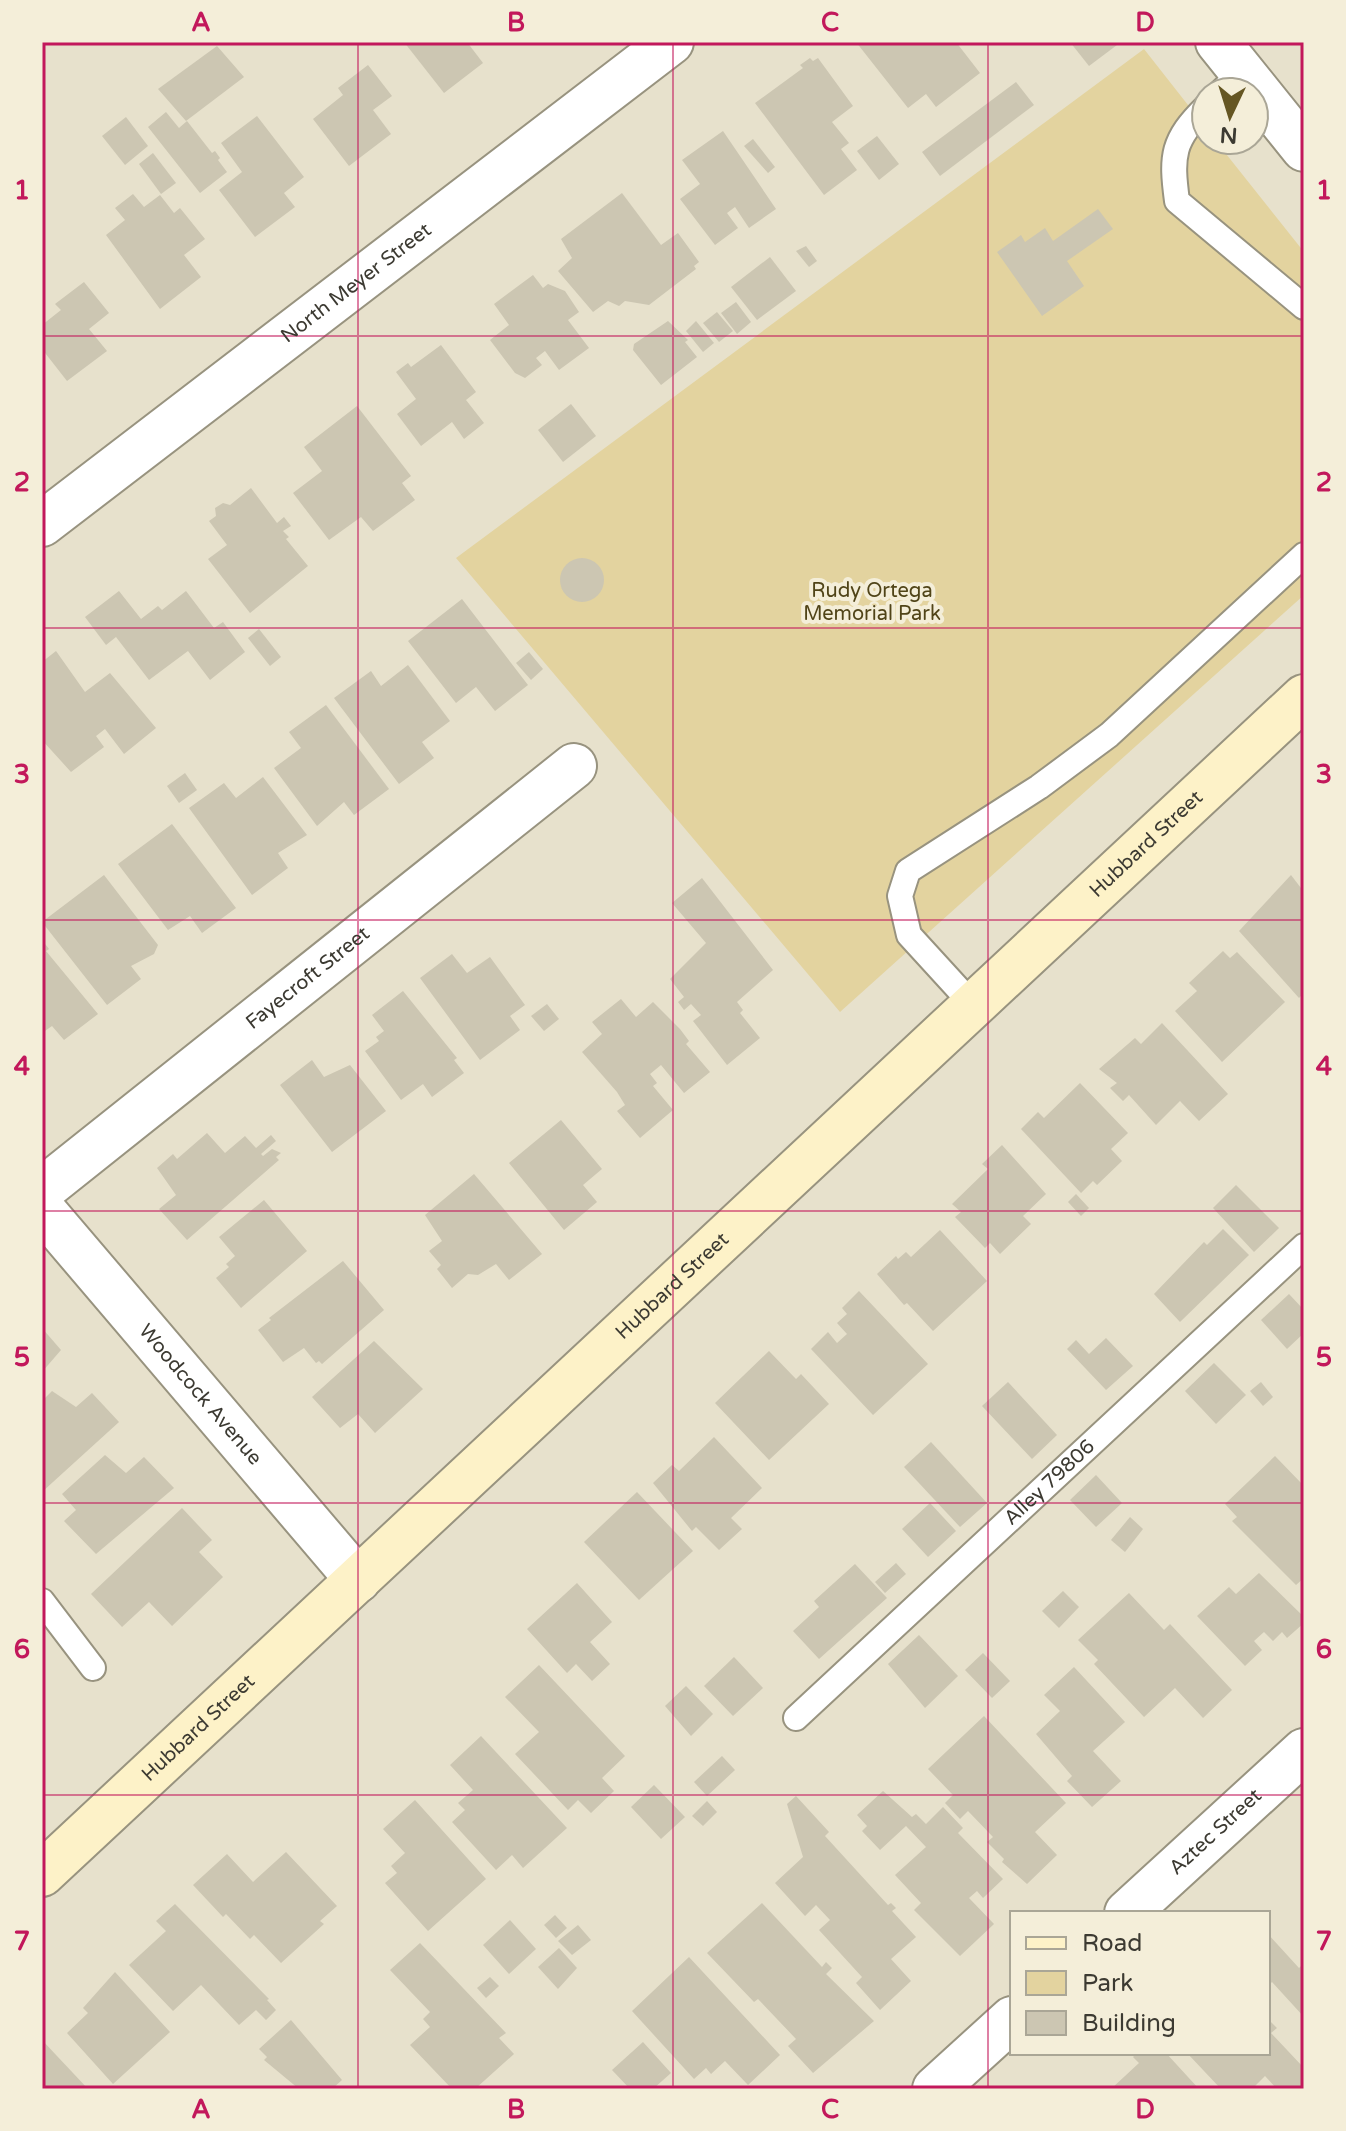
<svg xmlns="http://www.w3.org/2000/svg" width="1346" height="2131" viewBox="0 0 1346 2131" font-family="'Varela Round',sans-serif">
<rect width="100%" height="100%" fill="#e7e1cc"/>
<path fill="#e3d39f" d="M1144 49 1206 128V140H1215L1304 252V595L840 1012 456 558Z"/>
<g fill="#ccc6b2">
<path d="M404 42H467L483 63 444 93Z"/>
<path d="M856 42H956L980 73 936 107 926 94 908 108Z"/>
<path d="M1070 42H1121L1089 66Z"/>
<path d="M217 46 244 77 186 121 158 89Z"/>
<path d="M810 58 813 61 818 58 853 106 832 122 849 143 841 149 857 170 824 195 755 103 803 68 800 65Z"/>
<path d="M368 65 392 96 373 110 391 134 349 166 313 119 343 95 338 88Z"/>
<path d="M1016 82 1034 105 940 176 922 152Z"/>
<path d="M166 112 179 128 187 121 212 153 215 151 220 158 218 160 227 172 200 193 148 127Z"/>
<path d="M257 116 304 177 284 193 295 207 255 237 219 190 242 172 221 143Z"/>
<path d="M126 117 148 146 125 165 102 136Z"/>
<path d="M723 131 776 209 749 228 735 207 727 213 738 228 715 245 680 199 700 184 682 160Z"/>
<path d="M877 136 899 164 879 180 857 151Z"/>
<path d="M753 139 775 167 768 173 744 146Z"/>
<path d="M153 153 176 183 161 194 139 164Z"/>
<path d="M622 193 661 245 678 233 699 262 694 266 696 269 649 305 625 301 619 306 608 301 593 312 558 271 572 258 561 239Z"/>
<path d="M133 194 144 207 160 195 174 213 180 208 205 239 184 255 201 277 160 309 106 235 125 220 115 208Z"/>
<path d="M1098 209 1113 229 1067 261 1084 286 1042 316 997 252 1021 235 1025 242 1045 228 1053 241Z"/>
<path d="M806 246 817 261 809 267 796 251Z"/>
<path d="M770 257 796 291 757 320 731 287Z"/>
<path d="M533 275 543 288 548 284 565 291 579 312 568 320 589 348 559 370 545 351 536 358 542 365 525 378 515 373 490 340 509 325 494 304Z"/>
<path d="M84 282 109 313 89 329 107 351 67 381 42 349V325L61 310 55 304Z"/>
<path d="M736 302 751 322 737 334 721 313Z"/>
<path d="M717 312 733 331 719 342 703 323Z"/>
<path d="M668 321 688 340 685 342 697 357 661 385 633 350 634 344Z"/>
<path d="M696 321 714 343 703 352 686 331Z"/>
<path d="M441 345 476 392 466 400 484 423 464 439 452 422 421 446 397 414 416 399 396 372 408 363 411 367Z"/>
<path d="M571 404 596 436 563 462 538 430Z"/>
<path d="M357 406 411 476 402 483 415 500 373 531 361 517 329 540 293 493 322 471 304 447Z"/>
<path d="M251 488 277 523 284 517 291 526 283 531 289 537 286 539 308 566 250 613 208 559 227 545 209 521 216 516 215 508 223 503 230 505Z"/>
<circle cx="582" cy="580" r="22"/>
<path d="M119 591 141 619 158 606 162 610 186 591 214 628 223 622 245 652 210 680 188 651 149 680 116 637 106 645 85 617Z"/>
<path d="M462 599 528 685 495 711 476 687 456 703 408 641Z"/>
<path d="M259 629 281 657 270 666 248 638Z"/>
<path d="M56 651 85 692 110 673 156 728 124 754 105 729 96 736 104 747 71 772 42 740V662Z"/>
<path d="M529 652 543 669 531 680 516 663Z"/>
<path d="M408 665 450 721 422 742 434 758 399 784 334 698 371 671 381 686Z"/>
<path d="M326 705 389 789 354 815 344 802 317 826 274 768 301 748 289 732Z"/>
<path d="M185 773 197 790 179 803 167 786Z"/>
<path d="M263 777 307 835 278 853 288 868 252 895 189 808 224 783 236 798Z"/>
<path d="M172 824 236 908 202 933 190 916 168 930 118 864Z"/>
<path d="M104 875 158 945 154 954 131 966 141 979 107 1005 42 922Z"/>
<path d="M1291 875 1304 892V993L1299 998 1239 931Z"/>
<path d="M702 878 773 970 737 1002 743 1010 740 1013 760 1038 727 1065 693 1021 701 1015 691 1004 684 1010 678 1002 684 997 670 979 706 943 672 903Z"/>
<path d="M42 940 49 949 46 951 98 1014 64 1040 52 1026 42 1033Z"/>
<path d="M1223 951 1230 958 1237 952 1285 1002 1222 1062 1175 1011 1197 991 1189 983Z"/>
<path d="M452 954 467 973 490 957 525 1005 510 1016 520 1030 480 1060 420 978Z"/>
<path d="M403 991 457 1058 454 1060 464 1073 432 1097 423 1084 401 1100 365 1051 379 1041 376 1037 384 1031 372 1015Z"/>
<path d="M621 999 636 1017 653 1002 680 1029 689 1041 686 1044 710 1072 684 1093 661 1065 650 1074 657 1083 653 1086 673 1110 640 1138 617 1111 625 1105 617 1092 582 1052 602 1034 592 1022Z"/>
<path d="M547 1004 559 1019 544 1031 531 1016Z"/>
<path d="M1162 1023 1228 1094 1199 1121 1180 1101 1156 1125 1129 1095 1123 1101 1110 1088 1117 1083 1099 1069 1135 1038 1141 1044Z"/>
<path d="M312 1060 324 1077 350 1065 386 1111 332 1152 280 1085Z"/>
<path d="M1080 1083 1128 1133 1111 1149 1122 1161 1097 1185 1093 1181 1081 1193 1021 1129 1038 1112 1044 1118Z"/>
<path d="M561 1120 602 1169 583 1185 597 1202 564 1230 509 1163Z"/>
<path d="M207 1133 225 1153 245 1136 256 1148 271 1135 276 1141 261 1154 263 1156 272 1149 281 1153 276 1157 279 1160 187 1240 159 1209 176 1195 157 1168 173 1154 177 1159Z"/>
<path d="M1002 1145 1046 1194 1023 1216 1031 1224 1000 1254 990 1243 985 1248 955 1217 961 1212 952 1204 988 1169 982 1164Z"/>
<path d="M474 1174 542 1254 509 1280 496 1264 478 1275 468 1274 452 1288 437 1269 441 1265 429 1251 442 1241 425 1215Z"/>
<path d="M1236 1185 1279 1228 1254 1252 1213 1208Z"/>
<path d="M1076 1194 1089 1208 1081 1216 1068 1202Z"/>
<path d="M264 1200 307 1251 241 1308 216 1278 229 1267 226 1264 235 1256 219 1237Z"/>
<path d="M1223 1229 1249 1255 1180 1322 1154 1294 1204 1242 1207 1245Z"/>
<path d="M940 1230 987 1281 933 1331 907 1303 904 1305 877 1274 896 1256 898 1259 906 1252 911 1257Z"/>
<path d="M343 1261 384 1310 322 1364 319 1361 316 1363 304 1348 283 1362 258 1330 271 1320 269 1318Z"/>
<path d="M859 1291 928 1364 873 1415 811 1349 828 1332 837 1343 847 1334 837 1323 847 1314 842 1308Z"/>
<path d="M1289 1294 1304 1310V1333L1287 1349 1261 1320Z"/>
<path d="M42 1328 61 1350 42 1372Z"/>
<path d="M1106 1338 1133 1366 1106 1390 1067 1349 1076 1340 1089 1354Z"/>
<path d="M374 1341 423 1389 375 1433 358 1414 340 1428 312 1397Z"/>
<path d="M769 1351 796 1379 801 1374 829 1404 769 1460 715 1403Z"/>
<path d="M1214 1363 1246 1395 1216 1424 1185 1391Z"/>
<path d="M1008 1382 1057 1435 1032 1459 982 1406Z"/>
<path d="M1261 1382 1273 1397 1263 1406 1250 1391Z"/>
<path d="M52 1391 76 1407 92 1393 119 1422 42 1492V1401Z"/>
<path d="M714 1437 762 1488 731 1518 742 1529 719 1550 696 1527 692 1531 653 1483 672 1465 679 1471Z"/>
<path d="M931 1442 987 1503 960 1527 904 1467Z"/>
<path d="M105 1455 126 1473 144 1457 174 1488 96 1554 64 1521 76 1510 62 1494Z"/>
<path d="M1275 1456 1304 1486V1578L1296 1585 1232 1521 1237 1517 1225 1504Z"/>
<path d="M1096 1475 1122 1503 1096 1527 1070 1500Z"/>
<path d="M637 1492 693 1551 639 1600 584 1542Z"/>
<path d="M930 1503 956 1531 928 1557 902 1529Z"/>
<path d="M182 1508 212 1540 199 1552 223 1577 172 1626 149 1602 122 1627 91 1594Z"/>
<path d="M1130 1517 1143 1529 1125 1552 1111 1540Z"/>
<path d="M896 1563 906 1574 885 1593 875 1582Z"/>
<path d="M855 1564 887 1598 819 1659 793 1631 819 1607 814 1601Z"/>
<path d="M1259 1573 1304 1617V1623L1287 1638 1282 1632 1273 1641 1264 1632 1254 1641 1262 1650 1245 1666 1197 1616 1229 1587 1236 1594Z"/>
<path d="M577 1583 612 1622 590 1642 610 1664 592 1681 576 1664 567 1673 527 1629Z"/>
<path d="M1063 1591 1079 1607 1059 1628 1042 1611Z"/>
<path d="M1129 1593 1164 1630 1170 1624 1232 1690 1203 1718 1175 1688 1144 1717 1094 1664 1098 1660 1078 1640Z"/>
<path d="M919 1635 958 1676 925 1708 888 1664Z"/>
<path d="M983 1653 1010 1681 992 1698 965 1670Z"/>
<path d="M734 1657 763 1688 733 1716 704 1686Z"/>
<path d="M539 1665 625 1756 602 1778 614 1791 591 1813 578 1800 568 1810 515 1754 539 1732 505 1697Z"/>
<path d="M1074 1667 1125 1722 1093 1751 1121 1781 1092 1807 1067 1781 1072 1776 1036 1734 1060 1711 1044 1695Z"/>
<path d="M686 1686 713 1714 691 1736 665 1706Z"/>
<path d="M984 1716 1066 1803 1035 1832 1057 1855 1027 1884 1002 1862 1004 1859 987 1842 993 1837 968 1811 960 1819 945 1803 953 1795 928 1769Z"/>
<path d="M481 1736 567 1828 523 1868 512 1855 496 1870 452 1822 465 1810 458 1803 473 1790 450 1765Z"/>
<path d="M722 1756 735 1770 707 1796 694 1782Z"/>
<path d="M654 1785 685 1817 661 1839 631 1807Z"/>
<path d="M883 1791 912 1817 916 1814 926 1824 943 1807 963 1828 958 1833 1003 1879 983 1898 977 1891 969 1898 994 1924 960 1956 914 1910 921 1903 895 1875 926 1847 906 1826 880 1850 862 1831 867 1826 857 1815Z"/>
<path d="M796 1796 829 1832 825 1836 888 1905 891 1903 896 1908 892 1911 916 1937 891 1959 911 1981 880 2010 856 1983 862 1977 819 1930 830 1920 816 1905 805 1916 775 1883 803 1857 787 1804Z"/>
<path d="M415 1800 486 1879 428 1931 385 1883 397 1873 391 1866 405 1853 383 1829Z"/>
<path d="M707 1801 717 1812 703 1826 692 1816Z"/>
<path d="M286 1852 337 1906 320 1921 324 1924 281 1963 254 1935 250 1939 226 1914 223 1917 193 1885 227 1854 253 1882Z"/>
<path d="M762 1903 822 1967 826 1962 832 1968 826 1974 874 2021 813 2073 788 2046 796 2039 758 1999 754 2002 707 1953Z"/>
<path d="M175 1904 269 1999 267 2000 276 2010 266 2020 256 2010 239 2025 201 1985 173 2011 129 1965 166 1931 156 1921Z"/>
<path d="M555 1915 567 1928 556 1938 544 1925Z"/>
<path d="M510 1920 536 1949 509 1974 483 1945Z"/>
<path d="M578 1925 591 1940 572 1955 558 1941Z"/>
<path d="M1268 1934 1299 1968 1304 1963V2017L1272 1982 1268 1986Z"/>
<path d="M420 1943 506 2033 499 2038 514 2054 475 2089H452L410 2045 430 2027 423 2019 430 2012 390 1970Z"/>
<path d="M559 1948 577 1968 558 1989 538 1967Z"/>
<path d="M689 1957 780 2055 748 2085 725 2061 711 2074 706 2068 694 2079 632 2011Z"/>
<path d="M115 1972 170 2032 113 2084 67 2033 88 2013 83 2008Z"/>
<path d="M490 1977 499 1986 486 1998 477 1988Z"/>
<path d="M1268 2019 1277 2028 1271 2033 1304 2068 1301 2089H1277L1265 2076 1252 2089H1221L1187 2053H1268Z"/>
<path d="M291 2020 342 2080 332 2089H299L264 2060 267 2057 259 2049Z"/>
<path d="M42 2040 88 2089H42Z"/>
<path d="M643 2042 671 2073 653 2089H630L612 2070Z"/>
<path d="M1137 2053H1166L1199 2089H1111L1139 2063 1133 2057Z"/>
</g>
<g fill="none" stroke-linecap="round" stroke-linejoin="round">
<g stroke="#98937f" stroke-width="28">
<g id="service">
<path d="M1221 92 1242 72"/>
<path d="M1206 107C1172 140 1171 156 1177 201L1304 307"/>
<path d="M973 1005 909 935 900 896 908 871 1039 787 1109 735 1304 555"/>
<path d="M42 1601 93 1668"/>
<path id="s1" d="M796 1718 1304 1246"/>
</g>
</g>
<g stroke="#98937f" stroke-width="48">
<g id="minor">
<path id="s2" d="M42 524 671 42"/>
<path id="s3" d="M42 1190 574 766"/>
<path id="s4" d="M42 1209 358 1580"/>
<path id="s5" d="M1127 1913 1304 1751"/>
<path d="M935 2089 1012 2019"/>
</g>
</g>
<g stroke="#98937f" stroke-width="48">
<path id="tertiary" d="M1218 42 1304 149"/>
</g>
<g stroke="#98937f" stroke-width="48">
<g id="secondary">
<path id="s6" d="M42 1874 1304 697"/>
</g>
</g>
<use href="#service" stroke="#fff" stroke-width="24"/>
<use href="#minor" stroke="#fff" stroke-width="44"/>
<use href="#tertiary" stroke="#fff" stroke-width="44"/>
<use href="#secondary" stroke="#fdf2c8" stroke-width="44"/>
</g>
<path fill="none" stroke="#c2185b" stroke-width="2" stroke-opacity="0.55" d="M358 42V2089M673 42V2089M988 42V2089M42 336H1304M42 628H1304M42 920H1304M42 1211H1304M42 1503H1304M42 1795H1304"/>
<g text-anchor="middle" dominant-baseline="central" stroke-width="8" stroke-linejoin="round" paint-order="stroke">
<g font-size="20" fill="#3c3a32" stroke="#f4eed9">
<text stroke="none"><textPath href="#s2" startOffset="396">North Meyer Street</textPath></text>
<text stroke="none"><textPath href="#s6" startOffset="1510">Hubbard Street</textPath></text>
<text stroke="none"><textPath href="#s3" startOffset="340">Fayecroft Street</textPath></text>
<text stroke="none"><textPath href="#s6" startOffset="862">Hubbard Street</textPath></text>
<text stroke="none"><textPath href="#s4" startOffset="244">Woodcock Avenue</textPath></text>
<text stroke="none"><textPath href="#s1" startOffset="346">Alley 79806</textPath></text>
<text stroke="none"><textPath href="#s6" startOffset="214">Hubbard Street</textPath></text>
<text stroke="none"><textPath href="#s5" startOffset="120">Aztec Street</textPath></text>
</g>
<g font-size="20" fill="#504418" stroke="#f4eed9">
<text x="872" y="591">Rudy Ortega<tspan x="872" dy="23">Memorial Park</tspan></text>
</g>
</g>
<rect width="1346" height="2131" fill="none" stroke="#f4eed9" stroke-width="88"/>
<rect x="1010" y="1911" width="260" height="144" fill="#f4eed9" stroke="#aaa696" stroke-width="2"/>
<rect x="1026" y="1937" width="40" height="12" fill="#fdf2c8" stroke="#aaa696" stroke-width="2"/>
<text x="1082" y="1951" font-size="24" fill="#3c3a32">Road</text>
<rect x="1026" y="1971" width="40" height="24" fill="#e3d39f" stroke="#aaa696" stroke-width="2"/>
<text x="1082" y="1991" font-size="24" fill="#3c3a32">Park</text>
<rect x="1026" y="2011" width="40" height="24" fill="#ccc6b2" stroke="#aaa696" stroke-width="2"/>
<text x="1082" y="2031" font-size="24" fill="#3c3a32">Building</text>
<g transform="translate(1230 116) rotate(184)"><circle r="38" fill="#f4eed9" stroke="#aaa696" stroke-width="2"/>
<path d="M0-6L14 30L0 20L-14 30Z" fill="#655623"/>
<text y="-12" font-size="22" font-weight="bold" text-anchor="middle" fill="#3c3a32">N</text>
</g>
<rect x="44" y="44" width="1258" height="2043" fill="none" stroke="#c2185b" stroke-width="3"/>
<g font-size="26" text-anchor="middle" font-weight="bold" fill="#c2185b">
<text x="201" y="31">A</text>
<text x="516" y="31">B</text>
<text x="830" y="31">C</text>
<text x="1145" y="31">D</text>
<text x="22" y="199">1</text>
<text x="1324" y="199">1</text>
<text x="22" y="491">2</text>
<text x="1324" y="491">2</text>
<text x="22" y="783">3</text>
<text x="1324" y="783">3</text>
<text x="22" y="1075">4</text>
<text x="1324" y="1075">4</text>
<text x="22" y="1366">5</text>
<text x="1324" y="1366">5</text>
<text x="22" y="1658">6</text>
<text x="1324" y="1658">6</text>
<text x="22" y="1950">7</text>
<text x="1324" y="1950">7</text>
<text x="201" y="2118">A</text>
<text x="516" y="2118">B</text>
<text x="830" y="2118">C</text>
<text x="1145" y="2118">D</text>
</g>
</svg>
